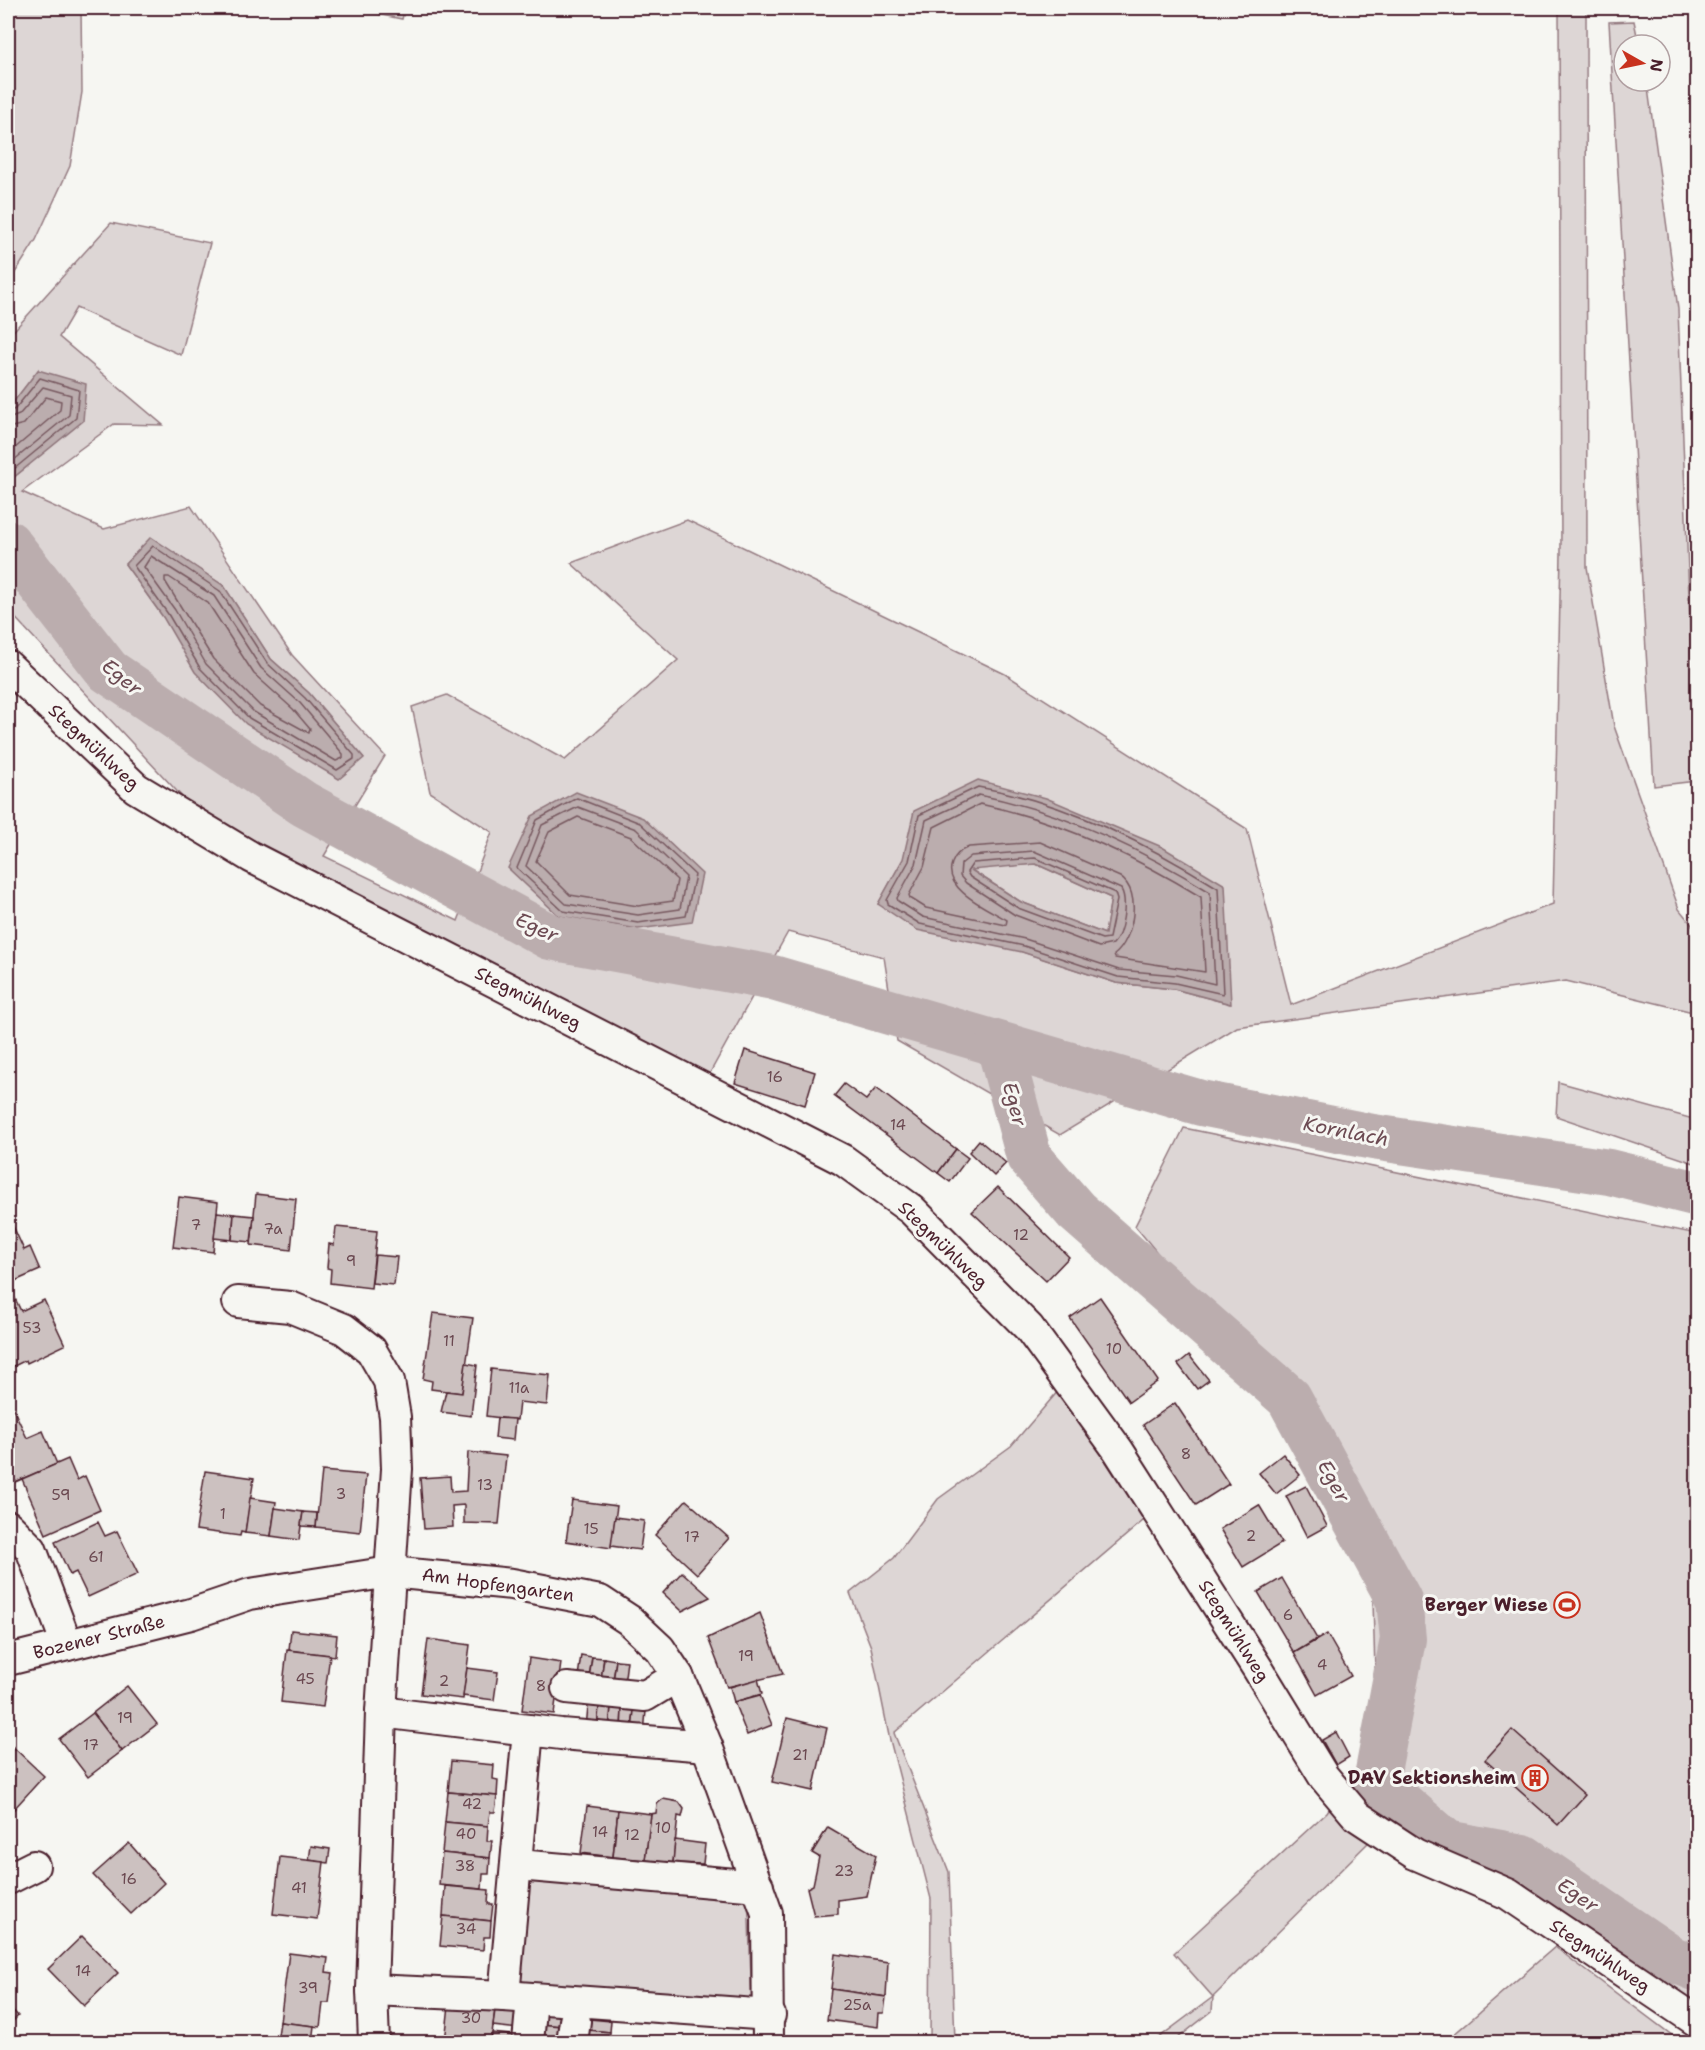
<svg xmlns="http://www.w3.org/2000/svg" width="1705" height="2050" viewBox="0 0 1705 2050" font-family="'Shantell Sans',sans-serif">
<rect width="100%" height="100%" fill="#f6f6f2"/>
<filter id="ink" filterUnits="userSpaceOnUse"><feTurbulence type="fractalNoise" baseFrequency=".0167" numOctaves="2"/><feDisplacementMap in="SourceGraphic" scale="12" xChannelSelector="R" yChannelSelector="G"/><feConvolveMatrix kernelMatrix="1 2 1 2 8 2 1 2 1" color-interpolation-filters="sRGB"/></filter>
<g filter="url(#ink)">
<g fill="#ddd6d5" stroke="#947a80" stroke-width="1.5" fill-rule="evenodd">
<path d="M8 8H81L82 92 70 166 36 240 8 284Z"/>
<path d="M348 8H405L402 19Z"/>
<path d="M1559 8H1586L1587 567 1614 726 1679 909 1697 931V1013L1566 981 1237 1027 1060 1135 897 1041 884 957 788 932 706 1080 513 973 200 816 8 610V482L29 465 38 370 8 409V337L111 223 210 243 181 355 76 308 59 337 163 425 114 424 22 492 104 529 191 506 292 655 385 756 324 856 458 921 492 832 430 792 412 707 447 695 565 760 678 660 571 563 687 520 1005 674 1247 829 1291 1005 1553 904 1561 554ZM151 538 224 586 271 659 309 693 364 758 163 617 125 564ZM1162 847 1229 979 1230 1004 1174 989 1116 983 878 904 903 859Z"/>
<path d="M1634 21 1639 45H1624V81H1647L1678 309 1696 781 1654 786 1609 22Z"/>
<path d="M1036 864 1111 898 1105 934 1021 902 970 869Z"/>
<path d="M1558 1082 1697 1120V1164L1556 1116Z"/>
<path d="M1184 1128 1697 1234V2041L1622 1965 1496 1871 1378 1833 1213 1997 1212 2011 1173 2042H1153L1213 1997 1174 1953 1327 1812 1377 1742 1372 1566 1283 1404 1135 1226Z"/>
<path d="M1059 1390 1144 1520 894 1733 949 1872 955 2042H930L931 1899 889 1736 871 1647 850 1593 894 1558 938 1499 1011 1446Z"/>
<path d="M522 1875 748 1892 752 2008 511 1987Z"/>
<path d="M1555 1947 1681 2042H1445Z"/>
</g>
<g fill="#bbadae" stroke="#8e747a" stroke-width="1.5" fill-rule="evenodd">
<path d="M38 370 86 384 83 421 8 482V409Z"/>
<path d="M151 537 224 586 271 659 309 693 364 758 339 779 246 724 195 672 163 617 125 564Z"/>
<path d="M978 780 1046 798 1162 847 1225 885 1231 1004 1174 989 1116 983 1022 952 917 930 878 904 903 859 914 811ZM1036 864 1111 898 1105 934 1021 902 971 870Z"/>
<path d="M576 792 643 818 702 874 692 922 638 929 559 916 508 868 532 816Z"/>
</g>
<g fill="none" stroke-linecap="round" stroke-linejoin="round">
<g stroke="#77585f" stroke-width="1.5">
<path d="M8 412 15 409 40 378 79 390 76 418 8 474"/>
<path d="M8 419 19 415 43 387 71 395 69 415 8 465"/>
<path d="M8 428 24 424 46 397 61 401 60 410 8 454"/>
<path d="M153 546 220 591 267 663 305 698 354 755V759L337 770 249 718 200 668 168 614 134 566Z"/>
<path d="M151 556 214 596 261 668 300 703 343 754V758L336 761 254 712 206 664 175 610 144 567Z"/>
<path d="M165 577H169L208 603 254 674 293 709 310 729 309 733 260 706 213 659 165 581Z"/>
<path d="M978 787C1063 801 1146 843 1218 888L1223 994 1175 983 1118 977 1024 946 920 924 888 904 887 900 909 861 919 815Z"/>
<path d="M979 795C1061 811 1139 848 1210 892L1215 984 1176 975 1119 970 1025 939 923 917 898 901 897 898 916 864 926 820Z"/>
<path d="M577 798 640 823 695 875 686 916 638 923 563 911 517 868 537 820Z"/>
<path d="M980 804C1058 820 1134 856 1201 897L1205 972 1115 958 1114 955C1133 941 1143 892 1120 877L1040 842 969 847C961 850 955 854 952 863 942 890 989 909 1007 920L1006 925 926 908 910 898 909 895 924 867 934 827Z"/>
<path d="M578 807 636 829 686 877 680 909 638 915 566 904 526 866 542 825Z"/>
<path d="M578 817 631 837 677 880 673 901 638 906 570 895 536 861 549 832Z"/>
<path d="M1034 851 1121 889C1128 901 1123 934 1113 944L1099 947 1015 915 966 883 960 876 961 864 971 856Z"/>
<path d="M1035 858 1115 893 1117 900 1109 938 1102 939 1018 908 970 877 967 872 973 863Z"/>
</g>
<g stroke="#bbadae" stroke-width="46">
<path d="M8 543 108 671 304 804 550 937 773 978 1201 1103 1373 1137 1609 1172 1698 1194"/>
<path d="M999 1045 1029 1157 1076 1211 1289 1398 1399 1600 1403 1639 1376 1782 1447 1843 1523 1857 1672 1959 1698 1969"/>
</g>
</g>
<g fill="#ccc1c0" stroke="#4a1f2b" stroke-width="1.5">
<path d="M745 1050 815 1072 805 1105 735 1083Z"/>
<path d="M844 1084 866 1100 876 1088 956 1149 938 1173 834 1096Z"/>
<path d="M979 1140 1006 1163 994 1176 969 1152Z"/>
<path d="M956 1149 968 1158 950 1182 938 1173Z"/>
<path d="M998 1187 1069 1257 1046 1281 972 1212Z"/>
<path d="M256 1194 296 1199 291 1250 251 1245Z"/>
<path d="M179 1197 218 1202 213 1252 173 1247Z"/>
<path d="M217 1212 234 1214 232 1240 214 1238Z"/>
<path d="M234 1214 254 1216 251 1242 232 1240Z"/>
<path d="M13 1226 24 1250 30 1247 40 1270 8 1284V1228Z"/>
<path d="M336 1227 377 1231 371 1288 330 1283 331 1269 327 1268 329 1244 334 1245Z"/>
<path d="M375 1255 397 1257 394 1285 372 1283Z"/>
<path d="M12 1292 21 1311 44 1300 65 1345 27 1363 26 1360 8 1369V1294Z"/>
<path d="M1100 1297 1158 1381 1129 1402 1070 1318Z"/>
<path d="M433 1313 473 1318 462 1393 431 1389 432 1381 423 1379Z"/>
<path d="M1189 1355 1209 1380 1197 1389 1178 1364Z"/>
<path d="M466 1363 477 1365 471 1416 441 1412 446 1391 462 1393Z"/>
<path d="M491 1369 550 1375 547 1405 519 1402 517 1420 486 1416Z"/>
<path d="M1175 1403 1229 1484 1196 1505 1143 1425Z"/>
<path d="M11 1404 27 1438 43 1431 57 1464 8 1485V1405Z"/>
<path d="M497 1418 515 1419 513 1440 495 1438Z"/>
<path d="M468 1452 506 1456 499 1524 464 1523V1505L452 1506 453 1527 424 1529 420 1478 450 1476 451 1492 466 1491Z"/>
<path d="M1283 1454 1300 1475 1276 1494 1259 1473Z"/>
<path d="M68 1459 77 1480 85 1476 100 1510 46 1534 22 1479Z"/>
<path d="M205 1471 254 1478 245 1533 241 1532 240 1536 196 1530Z"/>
<path d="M322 1471 366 1475 360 1532 316 1527Z"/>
<path d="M1306 1486 1327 1526 1307 1537 1286 1496Z"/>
<path d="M250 1498 276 1502 271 1536 245 1533Z"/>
<path d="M572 1500 617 1506 611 1548 566 1541Z"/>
<path d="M686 1500 729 1538 697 1574 655 1535Z"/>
<path d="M1259 1505 1282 1543 1243 1567 1220 1529Z"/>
<path d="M275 1508 303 1512 299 1540 271 1536Z"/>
<path d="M303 1512 317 1513 316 1527 301 1526Z"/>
<path d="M615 1517 644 1521 640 1550 611 1546Z"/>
<path d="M98 1522 105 1536 117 1531 138 1574 88 1597 76 1572 70 1575 55 1542Z"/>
<path d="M682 1572 710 1597 682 1611 663 1593Z"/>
<path d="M1282 1578 1317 1639 1294 1653 1258 1592Z"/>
<path d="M760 1613 783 1674 727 1687 708 1638Z"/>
<path d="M291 1630 337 1635 335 1656 289 1650Z"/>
<path d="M1327 1634 1351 1676 1317 1695 1294 1653Z"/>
<path d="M428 1639 470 1645 463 1699 421 1694Z"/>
<path d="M287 1650 330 1655 323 1707 281 1702Z"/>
<path d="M581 1655 592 1657 589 1679 578 1677Z"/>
<path d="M592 1657 604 1658 601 1680 589 1679Z"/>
<path d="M529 1658 561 1663 554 1714 522 1710Z"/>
<path d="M604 1658 616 1660 613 1682 601 1680Z"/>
<path d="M616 1660 627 1661 624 1684 613 1682Z"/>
<path d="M467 1668 498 1672 494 1700 463 1696Z"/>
<path d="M758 1679 762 1694 734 1702 730 1687Z"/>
<path d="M127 1686 157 1724 122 1751 93 1713Z"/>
<path d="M760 1695 772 1725 747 1735 734 1702Z"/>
<path d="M588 1706 599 1707 597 1729 586 1728Z"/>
<path d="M599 1707 611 1708 609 1730 597 1729Z"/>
<path d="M611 1708 622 1709 621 1731 609 1730Z"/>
<path d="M622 1709 634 1710 632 1732 621 1731Z"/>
<path d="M634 1710 646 1711 644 1733 632 1732Z"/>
<path d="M93 1713 122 1751 88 1777 59 1739Z"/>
<path d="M787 1718 827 1728 813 1791 772 1782Z"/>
<path d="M1512 1730 1585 1795 1558 1825 1485 1760Z"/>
<path d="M1336 1732 1349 1757 1336 1765 1322 1740Z"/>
<path d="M12 1746 44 1776 14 1809 8 1803V1751Z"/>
<path d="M451 1761 494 1765 493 1779 498 1780 497 1796 448 1792Z"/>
<path d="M448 1792 497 1796 495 1812H490L488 1826 445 1822Z"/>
<path d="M663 1799 679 1802 684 1809 682 1817 678 1816 673 1863 645 1860 651 1814 656 1813 657 1804Z"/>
<path d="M8 1803 14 1809 8 1816Z"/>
<path d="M587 1806 618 1810 613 1857 581 1853Z"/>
<path d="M618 1810 651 1814 645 1860 613 1857Z"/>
<path d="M445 1822 488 1826 487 1841H492L490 1858 442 1853Z"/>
<path d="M828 1827 876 1855 867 1896 838 1900V1914L814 1916 807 1888 813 1885 819 1857 812 1853Z"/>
<path d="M675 1840 705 1844 703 1864 673 1863Z"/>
<path d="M129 1843 164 1883 131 1914 93 1875Z"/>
<path d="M311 1846 330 1849 328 1863 309 1860Z"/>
<path d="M442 1853 490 1858 489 1874H483L482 1889 439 1885Z"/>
<path d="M280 1857 324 1862 317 1919 273 1914Z"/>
<path d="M445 1886 489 1890 488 1904H493L491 1921 443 1916Z"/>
<path d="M443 1916 491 1921 490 1937H484L483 1950 440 1946Z"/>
<path d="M82 1936 118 1973 84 2006 48 1969Z"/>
<path d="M289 1953 328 1958 326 1972 333 1973 329 2003H323L320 2027 280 2022Z"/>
<path d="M835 1954 888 1962 886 1997 831 1989Z"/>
<path d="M831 1989 886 1997 884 2013H879L878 2027 827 2020Z"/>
<path d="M8 2005 18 2016 8 2026Z"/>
<path d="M449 2005 495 2009 491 2042H445Z"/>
<path d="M495 2010 521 2013 519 2029 493 2026Z"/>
<path d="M540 2012 562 2014 561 2026 539 2024Z"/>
<path d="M589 2019 611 2021 610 2032 588 2030Z"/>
<path d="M280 2022 314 2026 312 2042H277Z"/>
<path d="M539 2024 561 2026 560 2037 538 2035Z"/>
<path d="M588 2030 610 2032 609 2042H587Z"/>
<path d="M492 2033 519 2036 518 2042H491Z"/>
<path d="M538 2035 560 2037 559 2042H537Z"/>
</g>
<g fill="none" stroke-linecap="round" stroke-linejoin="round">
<g stroke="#4a1f2b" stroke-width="34">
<g id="minor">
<path d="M8 666 136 788 251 857 843 1160 912 1210 1029 1328 1118 1450 1258 1669 1324 1777 1357 1816 1415 1854 1508 1894 1698 2022"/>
<path d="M238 1302 290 1307 344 1329 371 1350 389 1381 395 1417 397 1469 381 1712 372 1990 374 2042"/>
<path d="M8 1526 31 1549 67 1645"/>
<path d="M8 1660 191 1614 250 1594 390 1572 512 1584 600 1601 629 1620 660 1649 678 1676 707 1746 767 1913 768 2042"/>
<path d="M567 1688 645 1696 678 1676"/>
<path d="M381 1712 561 1734 707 1746"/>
<path d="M518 1865 758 1886"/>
<path d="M8 1879 34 1866"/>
<path d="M372 1990 504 1996 770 2015"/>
<path d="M504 1996 528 1730"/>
<path d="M528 2042 532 1999"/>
<path d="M572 2042 575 2021"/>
</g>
</g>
<use href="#minor" stroke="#f6f6f2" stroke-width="30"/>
</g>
</g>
<defs>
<g id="stadium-ring" transform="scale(1.35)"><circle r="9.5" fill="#f6f6f2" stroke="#c8321e" stroke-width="1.5"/><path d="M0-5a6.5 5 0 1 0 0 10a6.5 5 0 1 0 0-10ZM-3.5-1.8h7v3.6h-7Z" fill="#c8321e"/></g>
<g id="building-ring" transform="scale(1.35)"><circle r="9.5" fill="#f6f6f2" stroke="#c8321e" stroke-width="1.5"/><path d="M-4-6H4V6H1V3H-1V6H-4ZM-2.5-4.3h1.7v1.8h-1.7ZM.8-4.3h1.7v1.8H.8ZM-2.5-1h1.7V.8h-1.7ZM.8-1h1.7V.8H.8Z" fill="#c8321e"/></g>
</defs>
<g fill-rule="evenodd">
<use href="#stadium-ring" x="1567" y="1605"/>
<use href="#building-ring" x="1535" y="1778"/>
</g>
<g text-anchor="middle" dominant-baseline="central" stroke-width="6" stroke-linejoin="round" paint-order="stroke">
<g font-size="15" fill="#6a4850">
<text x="775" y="1077">16</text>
<text x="898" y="1125">14</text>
<text x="196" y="1225">7</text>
<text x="273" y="1229">7a</text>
<text x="1021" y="1235">12</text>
<text x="351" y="1261">9</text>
<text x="32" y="1328">53</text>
<text x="449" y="1341">11</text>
<text x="1114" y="1349">10</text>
<text x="519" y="1388">11a</text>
<text x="1186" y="1454">8</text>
<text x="485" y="1485">13</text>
<text x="341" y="1494">3</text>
<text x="61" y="1495">59</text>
<text x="223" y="1514">1</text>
<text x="591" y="1529">15</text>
<text x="1251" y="1536">2</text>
<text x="692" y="1537">17</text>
<text x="96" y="1557">61</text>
<text x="1288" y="1615">6</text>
<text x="746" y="1656">19</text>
<text x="1322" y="1665">4</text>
<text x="305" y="1679">45</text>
<text x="444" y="1681">2</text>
<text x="541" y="1686">8</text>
<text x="125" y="1718">19</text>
<text x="91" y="1745">17</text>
<text x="800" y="1755">21</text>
<text x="472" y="1804">42</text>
<text x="663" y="1828">10</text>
<text x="600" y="1832">14</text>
<text x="466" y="1834">40</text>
<text x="632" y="1835">12</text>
<text x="465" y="1866">38</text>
<text x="844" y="1871">23</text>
<text x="129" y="1879">16</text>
<text x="299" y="1888">41</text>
<text x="466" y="1929">34</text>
<text x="83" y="1971">14</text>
<text x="308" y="1988">39</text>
<text x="857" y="2005">25a</text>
<text x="471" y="2018">30</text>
</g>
<g font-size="18" fill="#4a1f2b" stroke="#f6f6f2">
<text transform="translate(94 747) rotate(43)">Stegmühlweg</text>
<text transform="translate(528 998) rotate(27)">Stegmühlweg</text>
<text transform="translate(943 1245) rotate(44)">Stegmühlweg</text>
<text transform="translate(498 1585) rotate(8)">Am Hopfengarten</text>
<text transform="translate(1234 1631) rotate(58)">Stegmühlweg</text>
<text transform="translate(99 1637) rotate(-14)">Bozener Straße</text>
<text transform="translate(1600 1956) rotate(34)">Stegmühlweg</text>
</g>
<g font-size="18" font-weight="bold" fill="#4a1f2b" stroke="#f6f6f2" text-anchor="end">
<text x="1548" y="1605">Berger Wiese</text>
<text x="1516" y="1778">DAV Sektionsheim</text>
</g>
<g font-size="20" font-style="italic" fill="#6c4a52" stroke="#f6f6f2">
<text transform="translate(122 677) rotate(39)">Eger</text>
<text transform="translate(537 927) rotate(24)">Eger</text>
<text transform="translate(1015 1104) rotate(75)">Eger</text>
<text transform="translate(1346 1131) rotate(11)">Kornlach</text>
<text transform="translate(1334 1481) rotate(61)">Eger</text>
<text transform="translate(1578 1895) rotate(34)">Eger</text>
</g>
</g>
<rect width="1705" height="2050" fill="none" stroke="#f6f6f2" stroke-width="30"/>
<rect x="15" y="15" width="1675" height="2020" fill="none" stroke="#4a1f2b" stroke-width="2" filter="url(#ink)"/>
<g transform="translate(1642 63) rotate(99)"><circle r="28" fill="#f6f6f2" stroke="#b1a0a2" stroke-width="1.5"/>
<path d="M0-4.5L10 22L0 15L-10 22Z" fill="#c8321e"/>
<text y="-9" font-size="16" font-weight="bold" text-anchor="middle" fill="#4a1f2b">N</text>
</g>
</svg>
